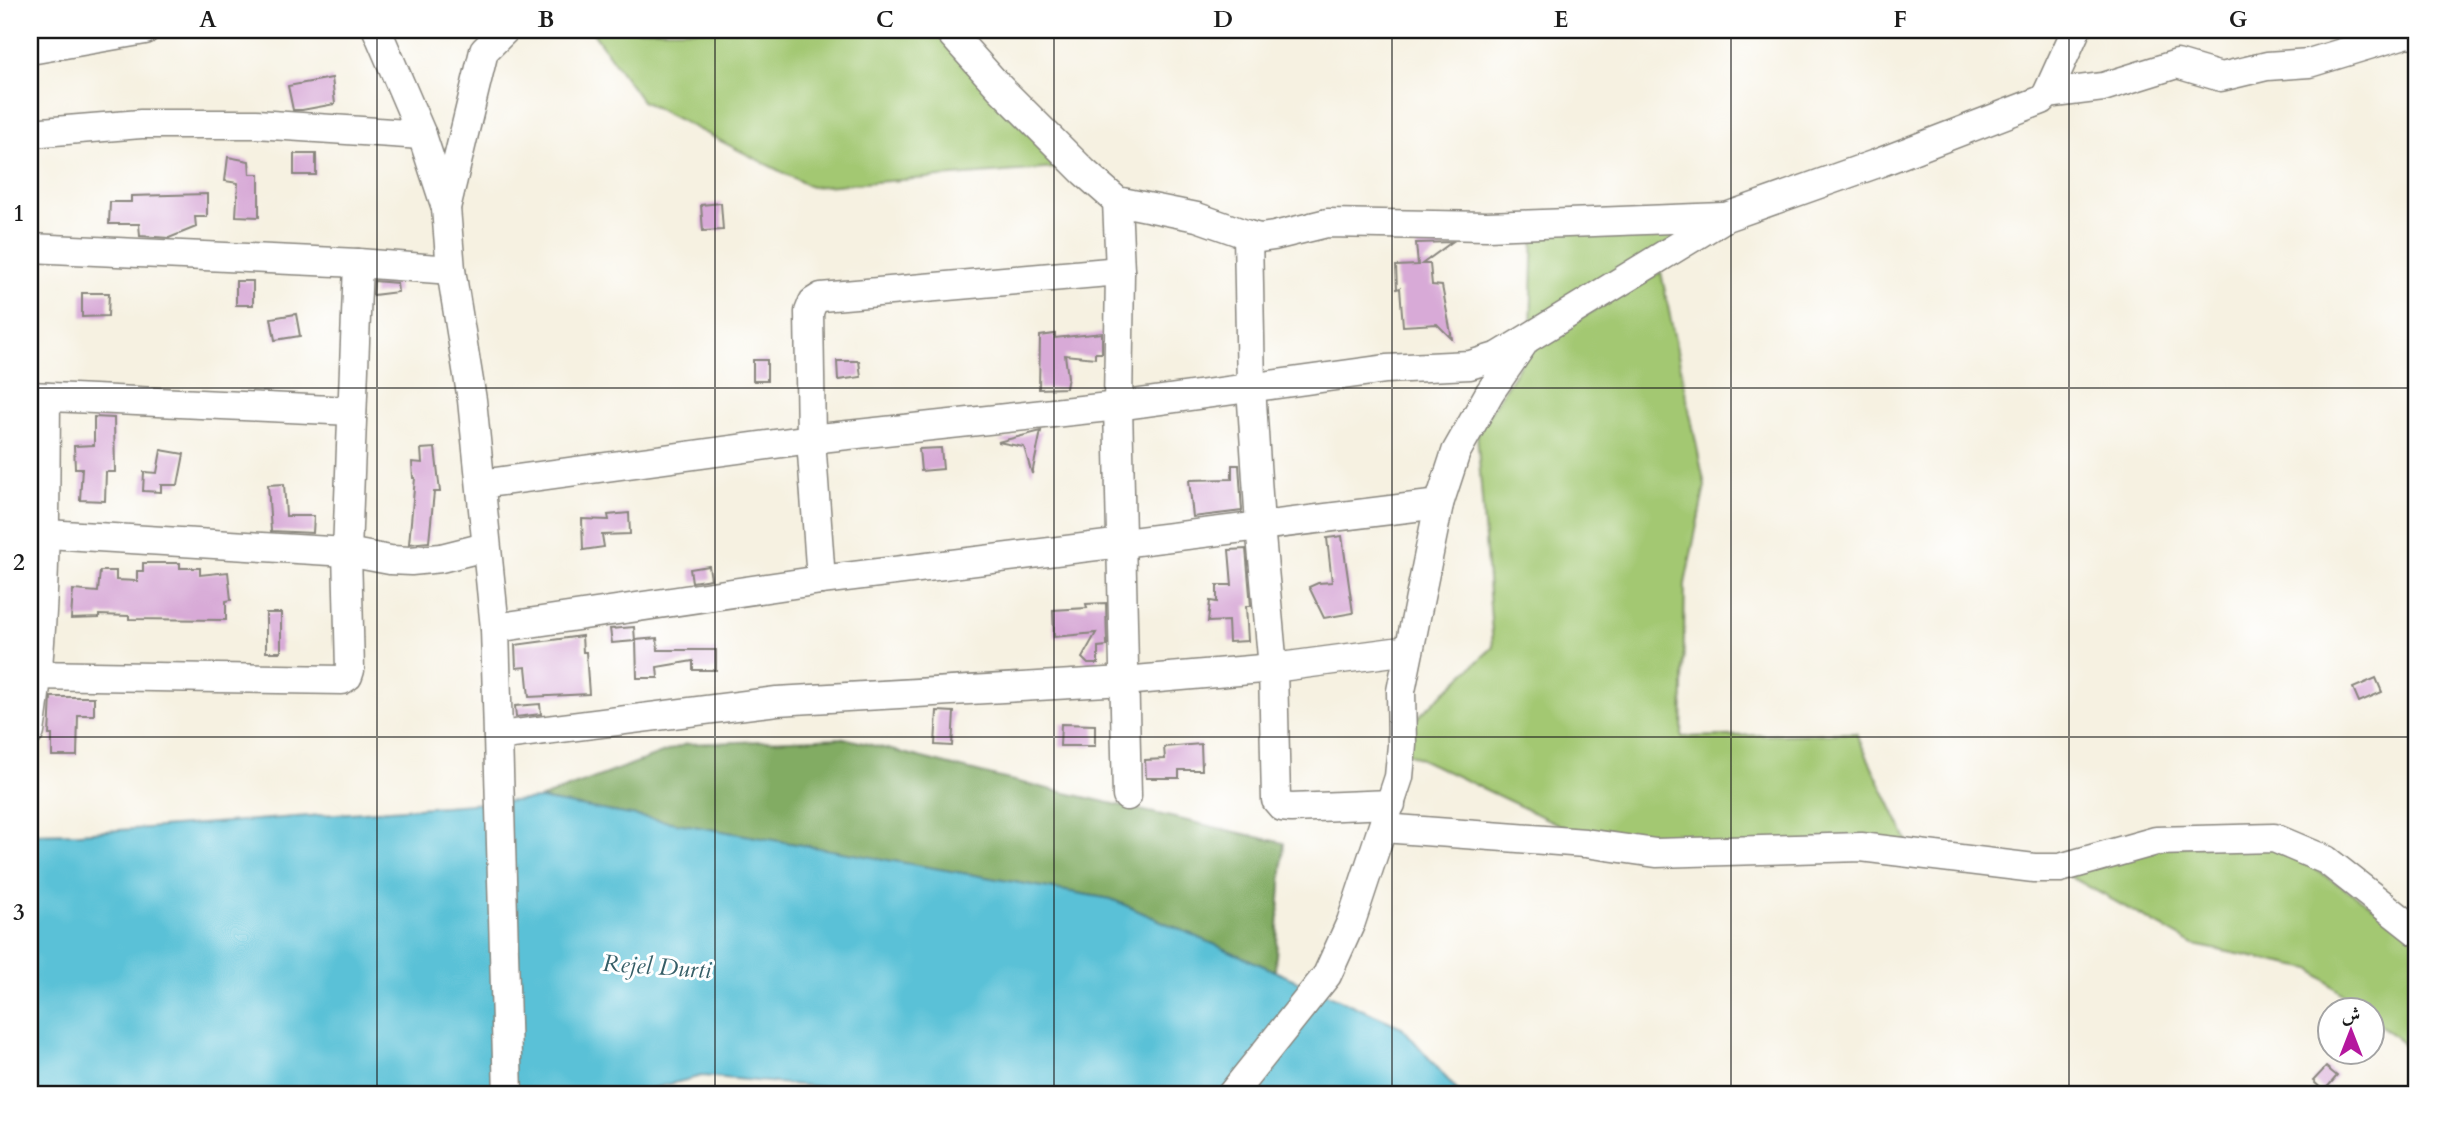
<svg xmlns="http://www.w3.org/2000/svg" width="2446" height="1125" viewBox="0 0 2446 1125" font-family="Cardo,Amiri,serif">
<rect width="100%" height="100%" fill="#fff"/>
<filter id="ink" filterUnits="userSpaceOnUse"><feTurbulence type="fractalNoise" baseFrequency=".0143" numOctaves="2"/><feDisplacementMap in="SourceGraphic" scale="14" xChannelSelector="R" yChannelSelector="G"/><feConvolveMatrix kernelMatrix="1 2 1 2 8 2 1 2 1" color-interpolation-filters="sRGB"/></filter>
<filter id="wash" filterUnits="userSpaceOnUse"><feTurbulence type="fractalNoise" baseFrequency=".00686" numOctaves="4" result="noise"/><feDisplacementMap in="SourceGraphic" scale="28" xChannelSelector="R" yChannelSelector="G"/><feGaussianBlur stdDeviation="1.57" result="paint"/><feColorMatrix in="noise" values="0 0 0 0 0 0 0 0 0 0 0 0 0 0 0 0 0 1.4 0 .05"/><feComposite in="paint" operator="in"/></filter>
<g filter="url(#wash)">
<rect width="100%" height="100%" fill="#f6f1e1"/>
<g fill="#a3c872" stroke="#607247" stroke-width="2">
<path d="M591 30H939L1070 167 811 187 642 101Z"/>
<path d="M1699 225 1531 328 1534 229Z"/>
<path d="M1661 272 1705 486 1685 584 1682 737 1856 733 1909 844 1672 847 1583 836 1389 744 1493 647 1477 433 1531 347Z"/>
<path d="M2274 843 2416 934V1054L2373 1019 2372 1010 2361 1009 2311 969 2194 945 2064 873 2155 847Z"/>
</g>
<path fill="#82ac64" stroke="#4f6440" stroke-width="2" d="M844 738 1001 778 1284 843 1275 971 1111 899 539 799 686 744Z"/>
<path fill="#5ac1d7" stroke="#3b6e7a" stroke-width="2" d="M539 799 1111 899 1402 1027 1461 1095H906L702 1076 626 1095H30V834L79 833Z"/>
<g id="blocks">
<g fill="#d8aad7">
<path d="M332 78 335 104 302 110H293L288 86Z"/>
<rect x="294" y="154" width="22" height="21"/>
<path d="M228 157 249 161 250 174H259V217L236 216 238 183 225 181Z"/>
<path d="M207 194V217H195L196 227 169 238 140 236 139 224H109L110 202H131V196Z"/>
<path d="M721 203 723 230 703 231 701 205Z"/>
<path d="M1452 242 1422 264H1430L1432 285 1442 286 1452 339 1437 324 1403 326 1400 288 1397 289 1396 266 1418 265 1416 243Z"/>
<rect x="236" y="281" width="17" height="24"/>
<path d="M374 281 397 283 398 292 373 295Z"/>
<path d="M82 293H109L108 316 82 317Z"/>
<path d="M296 314 300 336 275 340 271 318Z"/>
<path d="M1102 333V353H1095V358L1065 355 1068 377 1066 388 1039 389 1040 336 1055 334V338Z"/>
<rect x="753" y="360" width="14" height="21"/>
<path d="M837 361H859L861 377 838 380Z"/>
<path d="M94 417 114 418 115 472H106L105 501 80 500 82 468H75L74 446 94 445Z"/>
<path d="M1041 431 1032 474 1024 447 998 442Z"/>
<path d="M435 448 440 492H434L429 542 409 544 415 478H413L412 462 422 463 421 449Z"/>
<path d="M941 448 943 469 921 471 919 449Z"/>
<path d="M161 450 184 454 178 485H161V492L143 491 144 472 157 473Z"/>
<path d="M1232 465H1239L1242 511 1193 517 1189 480 1232 479Z"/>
<path d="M284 484 286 516H314L313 533 271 531 268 485Z"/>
<path d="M629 513 630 534 602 535 604 547 583 550 582 519 609 520 608 515Z"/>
<path d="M1342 536 1353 613 1324 618 1309 587 1318 583 1332 582 1327 538Z"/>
<path d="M1246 549 1251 606H1246L1248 641 1229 642 1228 621 1208 622 1210 601 1217 602V585H1232L1229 550Z"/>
<path d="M143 563H180V568H200V575L228 572 231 600 226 601V620L129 619V616L99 615V618L71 619 73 590 98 592 100 571H116V580L137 581V571H143Z"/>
<path d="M709 566 711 579 692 582 690 569Z"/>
<path d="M1106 603 1107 646 1098 647V664H1088L1082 658 1096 633 1054 637 1053 610 1087 608 1086 604Z"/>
<rect x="266" y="613" width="15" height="39"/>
<path d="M634 627 635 641 612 643 610 629Z"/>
<path d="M582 636 583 652H586L589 694 529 697 526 667 516 668 515 645Z"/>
<path d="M657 638 658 650H716V670H693V661L657 667 658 678H637L636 640Z"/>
<path d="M2376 678 2382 692 2359 702 2353 688Z"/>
<path d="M51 697H94V715H78L77 756H52V735H49Z"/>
<path d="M540 704 541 714 516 717 515 706Z"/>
<path d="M937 711 954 712 952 746 935 745Z"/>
<path d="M1061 724 1095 725V746H1060Z"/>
<path d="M1201 744 1202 770H1179V778H1146L1145 760 1165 759 1164 747Z"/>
<path d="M2326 1067 2337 1076 2324 1091 2313 1081Z"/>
</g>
</g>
</g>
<g filter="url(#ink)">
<use href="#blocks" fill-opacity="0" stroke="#89867e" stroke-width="2"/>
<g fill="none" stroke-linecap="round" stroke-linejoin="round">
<g stroke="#89867e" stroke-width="31">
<g id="minor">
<path d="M377 30 422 135 446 208"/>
<path d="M505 30 484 51 446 208 451 270 472 400 495 628 508 1095"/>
<path d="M948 30 999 87 1084 172 1117 201 1197 217 1248 235 1260 238 1274 236 1327 223 1487 226 1723 217"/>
<path d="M30 50 145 30"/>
<path d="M2047 94 2103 87 2177 64 2221 77 2267 66 2309 63 2408 33 2416 34"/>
<path d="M30 133 141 124H256L422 135"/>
<path d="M1117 201 1120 271 1118 406 1127 796"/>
<path d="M1248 235 1251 387 1260 525 1273 668 1276 800 1282 807 1291 808 1391 804"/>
<path d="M30 248 358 263 451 270"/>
<path d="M30 396 352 411"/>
<path d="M481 484 811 439 1118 406 1386 369 1470 365 1499 356 1726 217 1881 162 2042 100 2047 94 2076 30"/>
<path d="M30 533 347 552 390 560 411 561 441 558 485 547"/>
<path d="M821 580 811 439 809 312 813 302 821 297 1120 271"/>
<path d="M495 628 821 580 1439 504"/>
<path d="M30 675 342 680 348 676 350 670 347 552 358 263"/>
<path d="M30 732C47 621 45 509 46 397"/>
<path d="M498 736 777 701 1124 681 1273 668 1409 650"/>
<path d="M1383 828 1585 843 1656 853 1861 847 2034 868H2060L2156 841 2274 838 2326 860 2416 931"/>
<path d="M1231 1095 1327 975 1351 922 1399 777 1402 745 1401 691 1439 504 1456 452 1490 392 1523 344"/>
</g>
</g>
<use href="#minor" stroke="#fff" stroke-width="28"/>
</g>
</g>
<path fill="none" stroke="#1c1c1c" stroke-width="2" stroke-opacity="0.55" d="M377 30V1095M715 30V1095M1054 30V1095M1392 30V1095M1731 30V1095M2069 30V1095M30 388H2416M30 737H2416"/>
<g text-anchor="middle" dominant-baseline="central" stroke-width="6" stroke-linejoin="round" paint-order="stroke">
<g font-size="24" font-style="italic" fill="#355e67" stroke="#fff">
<text transform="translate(657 967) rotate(4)">Rejel Durti</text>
</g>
</g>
<rect width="2446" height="1125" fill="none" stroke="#fff" stroke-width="77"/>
<g transform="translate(2351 1031)"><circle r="33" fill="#ffffff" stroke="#a4a4a4" stroke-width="2"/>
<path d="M0-5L12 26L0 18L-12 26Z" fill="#b5179e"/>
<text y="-10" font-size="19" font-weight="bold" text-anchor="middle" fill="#1c1c1c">ش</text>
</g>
<rect x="38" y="38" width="2370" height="1048" fill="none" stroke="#1c1c1c" stroke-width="2.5"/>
<g font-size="23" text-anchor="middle" font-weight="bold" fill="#1c1c1c">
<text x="208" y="27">A</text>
<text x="546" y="27">B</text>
<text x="885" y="27">C</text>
<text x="1223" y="27">D</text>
<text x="1561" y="27">E</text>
<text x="1900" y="27">F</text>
<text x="2238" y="27">G</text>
<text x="19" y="221">1</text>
<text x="19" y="570">2</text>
<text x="19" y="920">3</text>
</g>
</svg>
